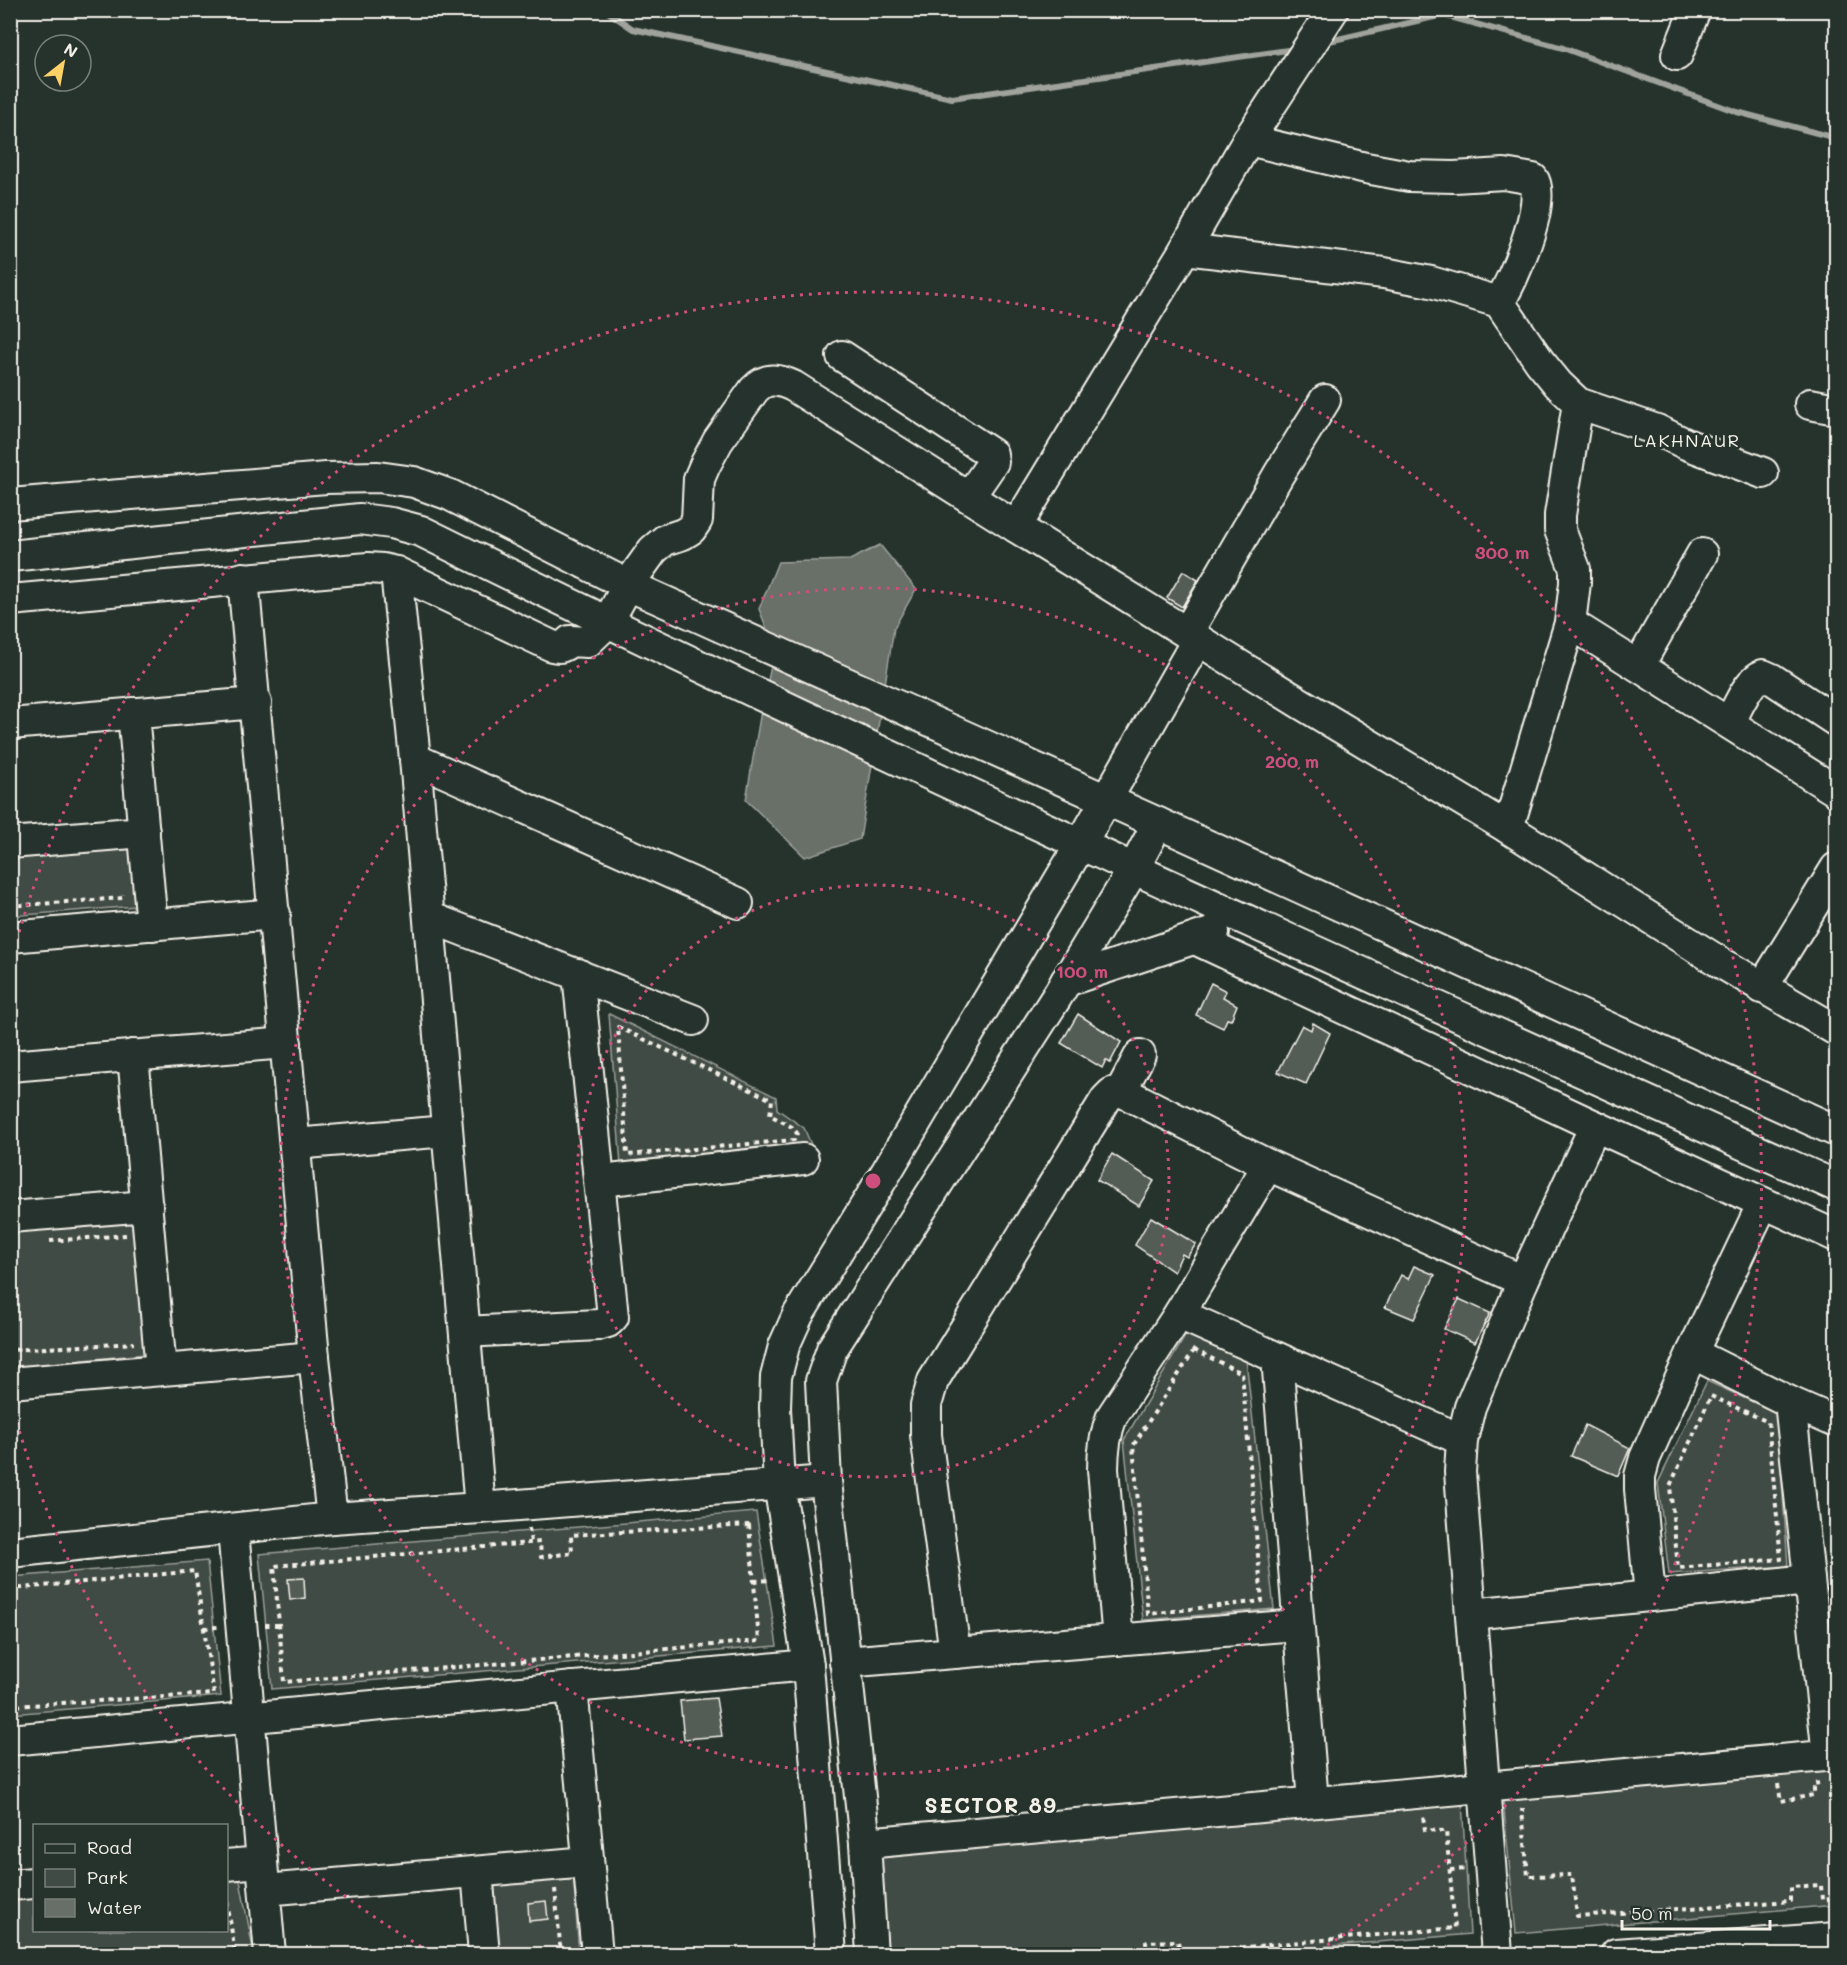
<svg xmlns="http://www.w3.org/2000/svg" width="1847" height="1965" viewBox="0 0 1847 1965" font-family="Mali,sans-serif">
<rect width="100%" height="100%" fill="#26332d"/>
<filter id="ink" filterUnits="userSpaceOnUse"><feTurbulence type="fractalNoise" baseFrequency=".0167" numOctaves="2"/><feDisplacementMap in="SourceGraphic" scale="12" xChannelSelector="R" yChannelSelector="G"/><feConvolveMatrix kernelMatrix="1 2 1 2 8 2 1 2 1" color-interpolation-filters="sRGB"/></filter>
<g filter="url(#ink)">
<g fill="#414b45" stroke="#9a9e96" stroke-width="1.5">
<path d="M130 844 136 906 11 916V855Z"/>
<path d="M609 1014 776 1097 777 1109 804 1128 813 1149 621 1165Z"/>
<path d="M134 1223 146 1354 11 1367V1232Z"/>
<path d="M1187 1333 1246 1360 1274 1609 1143 1620 1124 1440Z"/>
<path d="M1707 1381 1777 1413 1788 1566 1669 1574 1658 1483Z"/>
<path d="M756 1512 777 1646 272 1689 259 1554Z"/>
<path d="M207 1561 221 1696 11 1714V1577Z"/>
<path d="M1836 1764V1905L1516 1933 1502 1790Z"/>
<path d="M1462 1802 1470 1934 1239 1954H887L878 1853Z"/>
<path d="M238 1870 254 1954H11L10 1896 34 1893V1930H226L227 1871Z"/>
<path d="M573 1872 579 1954H499L494 1882Z"/>
</g>
<path fill="#676f68" stroke="#9fa39b" stroke-width="1.5" d="M880 545 916 589 894 628 860 839 805 857 746 800 761 711 775 649 759 609 778 562 850 560Z"/>
<g fill="none" stroke-linecap="round" stroke-linejoin="round">
<g stroke="#9fa39b" stroke-width="6">
<path d="M605 10 633 29 952 98 1295 49"/>
<path d="M1325 42 1443 15 1563 48 1737 112 1836 138"/>
</g>
</g>
<g fill="#525c55" stroke="#f4f1e8" stroke-width="1.5">
<path d="M1183 571 1198 580 1182 607 1167 598Z"/>
<path d="M1211 983 1226 991 1223 997 1237 1005 1231 1020 1227 1019 1223 1028 1196 1015Z"/>
<path d="M1078 1014 1121 1042 1110 1063 1106 1060 1102 1068 1061 1043Z"/>
<path d="M1313 1023 1330 1033 1306 1084 1278 1072 1302 1025 1311 1030Z"/>
<path d="M1112 1154 1154 1181 1139 1206 1097 1180Z"/>
<path d="M1151 1217 1196 1244 1187 1257 1182 1254 1174 1272 1135 1245Z"/>
<path d="M1414 1266 1435 1275 1414 1319 1385 1307 1401 1275 1408 1279Z"/>
<path d="M1459 1299 1490 1313 1475 1343 1444 1329Z"/>
<path d="M1585 1425 1630 1448 1618 1476 1571 1456Z"/>
<path d="M304 1578 305 1598 290 1600 288 1579Z"/>
<path d="M716 1698 722 1736 684 1739 680 1701Z"/>
<path d="M546 1901 548 1919 529 1921 528 1903Z"/>
</g>
<g fill="none" stroke-linecap="round" stroke-linejoin="round">
<g stroke="#f4f1e8" stroke-width="34">
<g id="minor">
<path d="M1333 10 1248 140 1185 249 1016 527 1300 703 1508 828 1718 961 1836 1030"/>
<path d="M1677 55 1695 10"/>
<path d="M1248 140 1366 168 1409 176 1454 177 1504 174 1533 179C1548 200 1513 282 1499 302"/>
<path d="M1185 249 1384 273 1431 282 1499 302 1540 362 1558 384 1578 403 1657 430 1686 444 1763 473"/>
<path d="M842 356 992 454 993 462 969 497"/>
<path d="M1810 404 1836 409"/>
<path d="M10 504 326 478 378 477 414 482 450 495 628 585 1158 823 1836 1131"/>
<path d="M10 556 360 519 391 523 421 531C887 761 1362 973 1836 1186"/>
<path d="M396 572 415 759 480 1508"/>
<path d="M243 578 314 1357 332 1518"/>
<path d="M10 600 368 568 383 569 396 572 552 646C560 648 564 647 570 641L587 642 607 623 628 585 653 550 665 540 683 534 691 529 697 520 699 479 705 465 718 441 754 390C766 377 778 379 793 386L1016 527"/>
<path d="M1570 623 1836 791"/>
<path d="M1187 633 1279 474 1325 400"/>
<path d="M1639 665 1702 554"/>
<path d="M133 713 152 925"/>
<path d="M1729 723C1738 708 1747 681 1763 675L1772 679 1836 721"/>
<path d="M10 724 256 703"/>
<path d="M415 759 738 903"/>
<path d="M1508 828 1570 623 1575 583V569L1560 530V515L1578 403"/>
<path d="M10 843 144 832"/>
<path d="M429 917 693 1020"/>
<path d="M10 937 275 914"/>
<path d="M1195 939 1595 1126 1836 1236"/>
<path d="M1066 981 1214 932"/>
<path d="M1762 988 1836 868"/>
<path d="M133 1055 161 1370"/>
<path d="M10 1066 286 1043"/>
<path d="M1121 1091 1268 1165 1523 1281"/>
<path d="M295 1144 447 1131"/>
<path d="M600 1181 803 1159"/>
<path d="M10 1217 147 1206"/>
<path d="M1179 1314 1462 1440"/>
<path d="M465 1332 598 1325 608 1322 613 1317 578 974"/>
<path d="M1692 1353 1790 1402 1836 1422"/>
<path d="M1277 1358 1313 1802"/>
<path d="M10 1383 314 1357"/>
<path d="M1790 1402 1828 1756"/>
<path d="M233 1530 270 1954"/>
<path d="M10 1552 332 1518 480 1508 826 1481"/>
<path d="M1650 1596 1640 1489V1476L1645 1458 1692 1353 1763 1203"/>
<path d="M1471 1614 1809 1580"/>
<path d="M1118 1640 1103 1469C1103 1449 1105 1434 1112 1416L1179 1314 1268 1165"/>
<path d="M955 1653 926 1435V1405L933 1381 1106 1099 1112 1093 1121 1091 1140 1055"/>
<path d="M845 1662 1297 1625"/>
<path d="M572 1687 597 1954"/>
<path d="M10 1740 808 1665"/>
<path d="M865 1843 1836 1755"/>
<path d="M226 1865 262 1862"/>
<path d="M477 1872 484 1954"/>
<path d="M10 1885 34 1883"/>
<path d="M265 1890 588 1862"/>
<path d="M831 1954 808 1665 779 1484 775 1408 776 1377 784 1346 798 1315 887 1171 1081 844 1198 639"/>
<path d="M872 1954 865 1843 826 1481 821 1381 832 1349 1056 998 1133 870 1158 823"/>
<path d="M1497 1954 1460 1472 1462 1440 1470 1407 1523 1281 1595 1126"/>
<path d="M1616 1954 1836 1938"/>
</g>
</g>
<g stroke="#f4f1e8" stroke-width="4" stroke-dasharray="4.5 4.5" stroke-linecap="butt">
<path d="M10 906 123 898V894"/>
<path d="M618 1027 772 1100 770 1115 792 1127 797 1133 794 1140 627 1155Z"/>
<path d="M50 1241 126 1235"/>
<path d="M10 1335 12 1350 134 1343"/>
<path d="M1194 1350 1242 1373 1262 1601 1148 1614 1133 1446Z"/>
<path d="M1711 1396 1768 1422 1781 1559 1678 1568 1670 1486Z"/>
<path d="M749 1525 759 1641 284 1682 274 1566 540 1542 541 1557 572 1553 571 1535Z"/>
<path d="M529 1528 531 1543"/>
<path d="M754 1581 771 1580"/>
<path d="M10 1603 15 1604 12 1589 195 1571 214 1694 12 1706 10 1695"/>
<path d="M265 1625H279"/>
<path d="M204 1628 218 1627"/>
<path d="M1778 1784 1781 1801 1814 1795V1784L1819 1783"/>
<path d="M1525 1810H1522L1528 1876 1572 1875 1577 1916 1791 1901V1887L1821 1885 1822 1900 1836 1898"/>
<path d="M1450 1870 1467 1869"/>
<path d="M555 1889 561 1954"/>
<path d="M226 1893 235 1954"/>
<path d="M1147 1954 1146 1942 1178 1941 1180 1953 1455 1928 1446 1831 1425 1830 1423 1816"/>
</g>
<use href="#minor" stroke="#26332d" stroke-width="30"/>
</g>
</g>
<g fill="none" stroke="#ce4e7e" stroke-width="3" stroke-dasharray="3 6">
<circle cx="873" cy="1181" r="296"/>
<circle cx="873" cy="1181" r="593"/>
<path d="M429 1951A889 889 0 0 1 12 1404M12 958A889 889 0 1 1 1317 1951"/>
</g>
<g text-anchor="middle" dominant-baseline="central" stroke-width="5" stroke-linejoin="round" paint-order="stroke">
<g font-size="18" letter-spacing="1.5" fill="#f4f1e8" stroke="#26332d">
<text x="1687" y="440">LAKHNAUR</text>
</g>
<g font-size="21" font-weight="bold" letter-spacing="1.5" fill="#f4f1e8" stroke="#26332d">
<text x="991" y="1804">SECTOR 89</text>
</g>
</g>
<circle cx="873" cy="1181" r="9" fill="#ce4e7e" stroke="#26332d" stroke-width="3"/>
<g font-size="18" text-anchor="middle" font-weight="bold" fill="#ce4e7e" stroke="#26332d" stroke-width="5" stroke-linejoin="round" paint-order="stroke">
<text x="1502" y="559">300 m</text>
<text x="1292" y="768">200 m</text>
<text x="1082" y="978">100 m</text>
</g>
<rect width="1847" height="1965" fill="none" stroke="#26332d" stroke-width="36"/>
<rect x="18" y="18" width="1811" height="1929" fill="none" stroke="#f4f1e8" stroke-width="2" filter="url(#ink)"/>
<rect x="33" y="1824" width="195" height="108" fill="#26332d" stroke="#787f78" stroke-width="1.5"/>
<rect x="45" y="1844" width="30" height="9" fill="#26332d" stroke="#787f78" stroke-width="1.5"/>
<text x="87" y="1854" font-size="18" fill="#f4f1e8">Road</text>
<rect x="45" y="1869" width="30" height="18" fill="#414b45" stroke="#787f78" stroke-width="1.5"/>
<text x="87" y="1884" font-size="18" fill="#f4f1e8">Park</text>
<rect x="45" y="1899" width="30" height="18" fill="#676f68" stroke="#787f78" stroke-width="1.5"/>
<text x="87" y="1914" font-size="18" fill="#f4f1e8">Water</text>
<g transform="translate(63 63) rotate(31)"><circle r="28" fill="#26332d" stroke="#787f78" stroke-width="1.5"/>
<path d="M0-4.5L10 22L0 15L-10 22Z" fill="#ffd166"/>
<text y="-9" font-size="16" font-weight="bold" text-anchor="middle" fill="#f4f1e8">N</text>
</g>
<path d="M1622 1920v9h148v-9" fill="none" stroke="#f4f1e8" stroke-width="3"/>
<text x="1631" y="1920" font-size="18" fill="#f4f1e8" stroke="#26332d" stroke-width="4.5" paint-order="stroke">50 m</text>
</svg>
